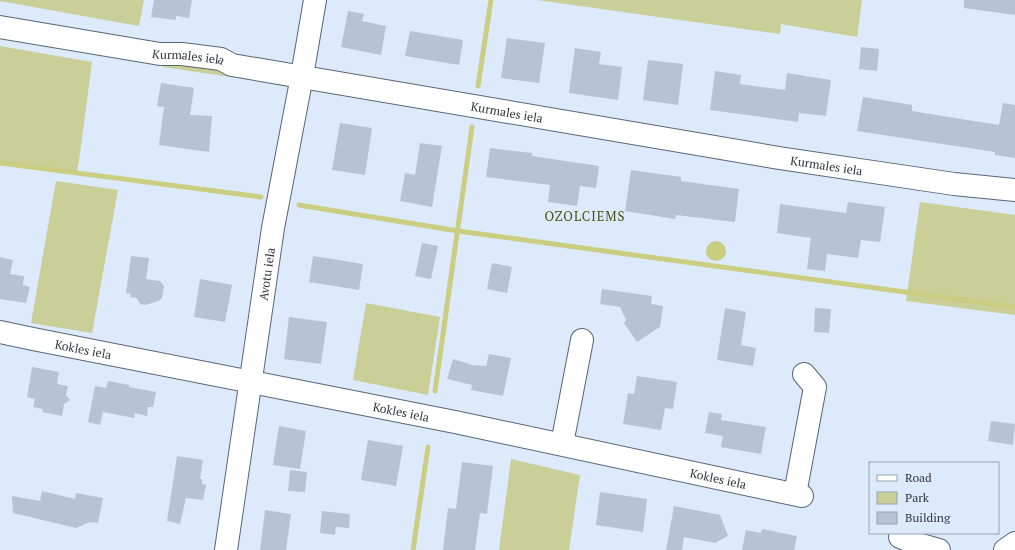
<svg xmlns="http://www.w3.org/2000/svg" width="1015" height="550" viewBox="0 0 1015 550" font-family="'PT Serif',serif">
<rect width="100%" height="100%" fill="#ddeafc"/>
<g fill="#cace97">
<path d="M0 0H144L139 26 0 1Z"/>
<path d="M537 0H862L857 37 781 24 780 34Z"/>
<path d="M0 46 92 62 79 161 76 175 0 163Z"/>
<path d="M164 61 187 62 287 81 293 88 265 82 163 67Z"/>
<path d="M56 181 118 190 92 333 31 323Z"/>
<path d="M920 202 1015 215V315L906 301Z"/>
<path d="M366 303 440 317 428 395 353 380Z"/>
<path d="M511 459 580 475 569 550H499Z"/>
</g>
<circle fill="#c9ce81" cx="716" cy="251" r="10"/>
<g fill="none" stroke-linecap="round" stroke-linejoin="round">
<g stroke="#c9ce81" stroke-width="5">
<path d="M478 86 491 0"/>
<path d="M0 163 261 197"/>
<path d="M299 205 458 231 1015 307"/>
<path d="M435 391 472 127"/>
<path d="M413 550 428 447"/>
</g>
</g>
<g fill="#b6c3d4">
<path d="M154 0H192L189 18 176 16V20L151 17Z"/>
<path d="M964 0H1015V15L964 8Z"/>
<path d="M348 11 364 14 362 21 386 26 381 55 341 47Z"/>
<path d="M410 31 463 40 459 65 405 56Z"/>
<path d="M507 38 545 43 539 83 501 78Z"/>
<path d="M861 47 879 49 877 71 859 69Z"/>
<path d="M575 48 601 52 599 64 622 67 618 100 569 93Z"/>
<path d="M648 60 683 64 678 105 643 100Z"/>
<path d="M715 71 741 75 740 84 785 90 787 73 831 80 826 116 799 113 798 122 710 110Z"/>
<path d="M161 83 194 88 190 115 212 116 209 152 159 145 164 107 157 106Z"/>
<path d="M863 97 912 105V111L999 125 1003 103 1015 105V158L995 155V152L857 131Z"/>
<path d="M340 123 372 128 365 175 332 170Z"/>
<path d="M420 143 442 146 432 207 400 201 405 173 415 175Z"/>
<path d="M490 148 532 153V156L599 166 596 188 580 186 577 206 548 202 550 185 486 177Z"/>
<path d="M631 170 681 177V181L739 189 735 222 676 215 675 219 625 211Z"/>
<path d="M848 202 885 207 880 242 861 240 858 258 827 254 825 271 807 269 811 238 777 233 780 204 846 213Z"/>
<path d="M422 243 438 246 431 279 415 276Z"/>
<path d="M131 256 149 258 146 279 160 281 164 286 162 298 158 301 145 305 140 304 137 298 130 297 131 294 126 293Z"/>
<path d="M313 256 363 264 359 290 309 282Z"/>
<path d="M0 257 13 260 10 274 24 276 23 285 30 287 26 303 0 299Z"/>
<path d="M492 263 512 267 507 293 487 289Z"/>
<path d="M200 279 232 285 225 322 194 317Z"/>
<path d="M602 289 652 296 651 304 663 306 660 327 637 342 624 323 626 320 620 307 600 304Z"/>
<path d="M725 308 746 312 741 345 756 348 753 366 717 360Z"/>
<path d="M815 308 831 309 829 333 814 332Z"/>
<path d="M289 317 327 322 321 364 284 359Z"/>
<path d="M489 354 511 358 503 396 471 390 472 385 447 379 453 359 476 366V365L486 366Z"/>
<path d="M32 367 59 372 57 384 68 386 66 395 70 400 64 404 62 416 42 412 43 409 33 407 35 399 27 397Z"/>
<path d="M637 376 677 382 673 409 665 408 661 430 623 424 628 393 634 394Z"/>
<path d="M108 381 129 385V387L156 392 153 407H148L147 416 135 413 134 418 103 412 100 425 88 422 95 386 106 388Z"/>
<path d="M709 412 722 414 721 420 766 427 761 454 721 447 723 436 705 433Z"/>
<path d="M991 421 1015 424 1013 445 988 441Z"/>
<path d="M279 426 306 431 300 469 273 465Z"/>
<path d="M368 440 403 446 396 486 361 480Z"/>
<path d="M177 456 203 460 200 479H202V484L206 485 203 500 186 498 180 524 167 521Z"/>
<path d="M462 462 493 466 487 514 480 513 475 550H443L448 508 456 509Z"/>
<path d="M290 470 307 472 305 492 288 491Z"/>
<path d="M42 491 75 499 76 493 103 498 98 523 90 522 76 528 13 513 12 496 40 501Z"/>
<path d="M600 492 647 499 643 532 596 525Z"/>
<path d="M674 506 720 515 728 536 715 543 684 537 682 550H666Z"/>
<path d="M265 510 291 514 286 550H260Z"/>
<path d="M322 511 350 514 349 528 336 527 335 535 320 533Z"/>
<path d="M762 529 797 536 794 550H742L746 530 761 533Z"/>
</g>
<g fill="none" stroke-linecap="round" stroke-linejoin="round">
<g stroke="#596574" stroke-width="24">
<g id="minor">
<path id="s1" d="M0 27 160 54H182L221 59 232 65 779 158 954 184 1015 190"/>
<path id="s2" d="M0 332 33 339 455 422 802 496"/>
<path d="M562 444 582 340"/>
<path d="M795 494 815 387 804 374"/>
<path d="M900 537 918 544 939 550"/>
<path id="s3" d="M226 550 273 228 302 76 315 0"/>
<path d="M1005 550 1015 543"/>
</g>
</g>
<use href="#minor" stroke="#fff" stroke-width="22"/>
</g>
<g text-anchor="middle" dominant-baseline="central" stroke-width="3.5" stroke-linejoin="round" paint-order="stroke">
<g font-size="12" fill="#31363d" stroke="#ddeafc">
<text stroke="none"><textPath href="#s1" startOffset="191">Kurmales iela</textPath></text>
<text stroke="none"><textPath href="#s1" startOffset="515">Kurmales iela</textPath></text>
<text stroke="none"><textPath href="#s1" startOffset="839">Kurmales iela</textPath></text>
<text stroke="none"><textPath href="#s3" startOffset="279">Avotu iela</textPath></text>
<text stroke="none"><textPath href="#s2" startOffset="85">Kokles iela</textPath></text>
<text stroke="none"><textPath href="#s2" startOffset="409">Kokles iela</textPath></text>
<text stroke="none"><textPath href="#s2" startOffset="733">Kokles iela</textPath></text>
</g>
<g font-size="13" letter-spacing="1" fill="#4c4f12" stroke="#ddeafc">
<text x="585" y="216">OZOLCIEMS</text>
</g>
</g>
<rect x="869" y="462" width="130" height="72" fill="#ddeafc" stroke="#98a2b0"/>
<rect x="877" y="475" width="20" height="6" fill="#ffffff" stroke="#98a2b0"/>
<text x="905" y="482" font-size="12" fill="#31363d">Road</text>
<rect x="877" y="492" width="20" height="12" fill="#cace97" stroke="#98a2b0"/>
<text x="905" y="502" font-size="12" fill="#31363d">Park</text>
<rect x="877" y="512" width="20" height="12" fill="#b6c3d4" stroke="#98a2b0"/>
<text x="905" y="522" font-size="12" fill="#31363d">Building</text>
</svg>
